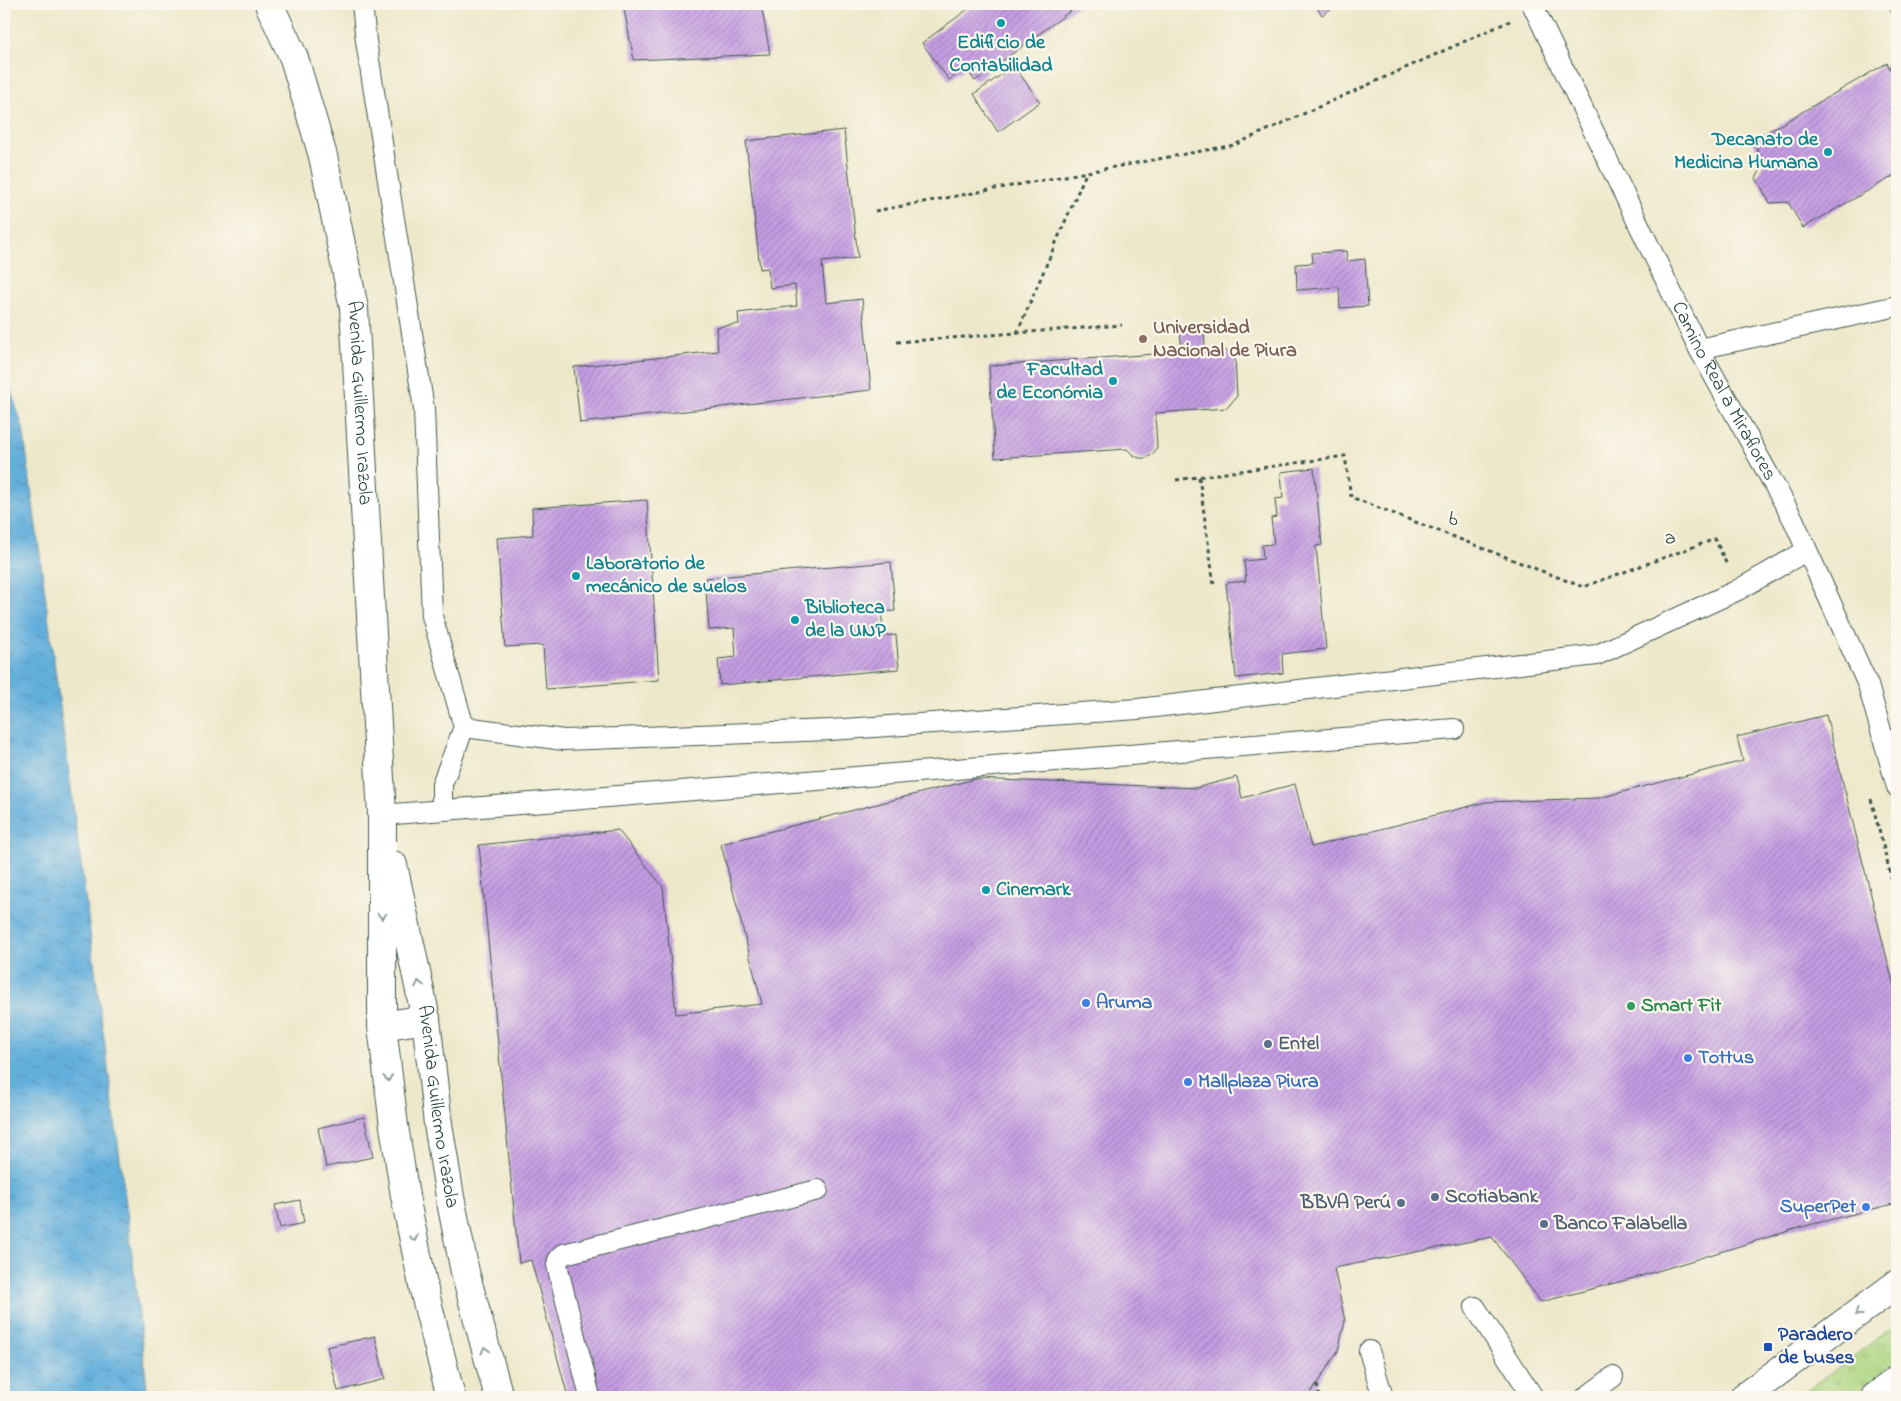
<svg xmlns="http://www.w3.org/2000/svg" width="1901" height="1401" viewBox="0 0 1901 1401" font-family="'Indie Flower',sans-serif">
<defs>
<pattern id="grass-tufts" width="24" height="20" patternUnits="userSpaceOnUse" patternTransform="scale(1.25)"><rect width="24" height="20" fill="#acd580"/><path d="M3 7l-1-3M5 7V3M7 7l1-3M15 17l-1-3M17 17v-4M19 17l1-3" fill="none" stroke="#8bae6a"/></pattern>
<pattern id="water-ripples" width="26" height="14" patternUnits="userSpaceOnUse" patternTransform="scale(1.25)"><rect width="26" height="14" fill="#63afdc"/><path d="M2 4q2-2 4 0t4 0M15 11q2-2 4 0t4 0" fill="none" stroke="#5190b3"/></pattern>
<pattern id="building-hatch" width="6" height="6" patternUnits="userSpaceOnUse" patternTransform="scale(1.25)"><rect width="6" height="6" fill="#c59ce3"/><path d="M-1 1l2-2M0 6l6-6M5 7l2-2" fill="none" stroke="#9f80b9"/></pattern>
</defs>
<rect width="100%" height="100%" fill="#fbf7ec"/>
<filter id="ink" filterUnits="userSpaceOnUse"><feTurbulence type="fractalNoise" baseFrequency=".02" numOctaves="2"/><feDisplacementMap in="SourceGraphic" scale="10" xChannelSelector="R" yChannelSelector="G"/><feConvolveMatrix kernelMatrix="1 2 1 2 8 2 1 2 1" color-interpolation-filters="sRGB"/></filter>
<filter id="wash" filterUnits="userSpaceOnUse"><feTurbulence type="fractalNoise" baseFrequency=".0096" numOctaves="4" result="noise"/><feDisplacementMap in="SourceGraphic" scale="20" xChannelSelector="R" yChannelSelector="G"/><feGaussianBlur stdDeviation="1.12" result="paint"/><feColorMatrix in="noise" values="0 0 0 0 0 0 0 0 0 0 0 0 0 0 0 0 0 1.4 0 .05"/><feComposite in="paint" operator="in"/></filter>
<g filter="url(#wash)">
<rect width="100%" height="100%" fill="#eee8cb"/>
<path fill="url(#grass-tufts)" stroke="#66895a" d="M1897 1324V1363L1852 1397H1798Z"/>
<path fill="url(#water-ripples)" stroke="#417688" d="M4 370 23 428 128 1219 148 1397H4Z"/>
<g id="blocks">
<g fill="url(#building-hatch)">
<path d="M623 4H761L770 54 634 60Z"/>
<path d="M975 4H1080L975 81 966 68 949 80 922 43Z"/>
<path d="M1314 4H1337L1322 15Z"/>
<path d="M1888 4H1897V14L1893 16Z"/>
<path d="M1887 63 1897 81V174L1803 228 1788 202 1770 203 1756 178 1765 163 1752 141Z"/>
<path d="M1014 66 1040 102 998 132 974 94Z"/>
<path d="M844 130 858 258 822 262 826 303 862 299 871 390 580 423 574 367 718 351 716 327 739 324 738 313 797 306 795 285 770 288 768 268 760 269 746 141Z"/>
<path d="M1346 251 1347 261 1365 259 1368 306 1340 308 1339 287 1297 290 1296 264 1313 263 1312 253Z"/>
<path d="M1204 327 1205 350 1224 349 1235 358 1237 396 1227 408 1155 413 1157 447 1153 454 1146 458H1139L1133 455 1127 449 995 458 989 366 1182 352 1180 330Z"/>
<path d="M1314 468 1322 545 1316 546 1326 649 1282 654 1283 673 1236 678 1226 583 1246 581 1244 561 1263 559 1262 545 1274 544 1271 518 1277 517 1275 499 1283 498 1281 472Z"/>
<path d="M647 500 659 680 546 689 543 645 505 647 497 538 533 535 532 508Z"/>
<path d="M891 562 895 611 881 612 884 636 896 635 899 669 720 685 718 659 736 657 734 628 709 630 705 578Z"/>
<path d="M1826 715 1897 999V1179L1892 1181 1897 1203 1805 1226 1638 1277 1541 1302 1492 1237 1334 1268 1345 1321 1338 1351 1308 1397H568L531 1260 519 1263 479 845 618 830 663 887 676 1014 762 1004 721 844 975 779 1196 788 1237 777 1242 798 1295 784 1311 847 1486 802 1599 798 1743 761 1737 737Z"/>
<path d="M364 1117 373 1157 326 1167 318 1128Z"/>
<path d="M300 1200 304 1223 280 1228 275 1205Z"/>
<path d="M375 1336 385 1379 338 1391 327 1347Z"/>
</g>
</g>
</g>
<g filter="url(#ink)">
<use href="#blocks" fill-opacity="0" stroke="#3e574b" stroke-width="1"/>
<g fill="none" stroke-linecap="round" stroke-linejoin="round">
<g stroke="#3e574b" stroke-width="22">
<g id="lane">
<path d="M362 4 366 41 424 409 432 616 464 727 442 784V810"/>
<path id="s1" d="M1532 4 1699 349 1793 519 1868 685 1897 787"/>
<path d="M1699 349 1897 306"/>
<path d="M464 727 564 740 830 730 1138 709 1597 655 1738 590 1806 551"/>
<path d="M382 815 1454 729"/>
<path d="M1475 1307 1533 1397"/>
<path d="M1369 1351 1383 1397"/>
<path d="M590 1397 557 1265 558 1260 564 1254 818 1190"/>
<path d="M1586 1397 1613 1377"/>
</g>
</g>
<g stroke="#3e574b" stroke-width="30">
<g id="secondary">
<path id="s2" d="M269 4 294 58 323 156 354 308 382 815V1026L394 1126 405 1196 424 1290 451 1397"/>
<path id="s3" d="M393 865 426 1019 438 1124 450 1197 465 1272 499 1397"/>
<path d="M382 1026 426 1019"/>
</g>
</g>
<g stroke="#3e574b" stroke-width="30">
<g id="highway">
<path d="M1744 1397 1897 1284"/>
<path d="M1875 1397 1897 1380"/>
</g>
</g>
<g stroke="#3e574b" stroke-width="3" stroke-dasharray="4 4" stroke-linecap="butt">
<path d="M875 211 1234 145 1510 21"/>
<path d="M1017 333 1086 173"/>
<path d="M897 342 1122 325"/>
<path d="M1199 477 1214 585"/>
<path d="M1176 480 1345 456 1351 497 1583 587 1715 539 1727 565"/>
<path d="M1871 799 1897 900"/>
<path d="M1317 1385 1319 1397"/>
</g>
<use href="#lane" stroke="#fff" stroke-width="20"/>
<use href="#secondary" stroke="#fff" stroke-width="28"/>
<use href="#highway" stroke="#fff" stroke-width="28"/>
</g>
<defs><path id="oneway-chevron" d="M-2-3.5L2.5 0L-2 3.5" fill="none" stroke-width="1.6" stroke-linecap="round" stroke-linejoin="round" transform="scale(1.25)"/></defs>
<g stroke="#8f9e9a">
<use href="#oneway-chevron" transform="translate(382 916) rotate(90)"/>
<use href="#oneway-chevron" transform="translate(419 984) rotate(-102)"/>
<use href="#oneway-chevron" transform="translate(388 1078) rotate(83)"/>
<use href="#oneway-chevron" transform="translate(414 1238) rotate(79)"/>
<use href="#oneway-chevron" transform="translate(1858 1313) rotate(144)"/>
<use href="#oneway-chevron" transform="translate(485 1350) rotate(-105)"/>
</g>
</g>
<g fill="#0f9aa8" stroke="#fbf7ec" stroke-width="2">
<circle cx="1001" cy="23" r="5"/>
<circle cx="1828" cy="152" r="5"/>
<circle cx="1113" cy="381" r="5"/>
<circle cx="576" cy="576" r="5"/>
<circle cx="795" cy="620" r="5"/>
<circle cx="986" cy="890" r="5"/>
</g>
<circle fill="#8d6e63" stroke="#fbf7ec" stroke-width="2" cx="1143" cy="339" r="5"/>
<g fill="#3f7fe0" stroke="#fbf7ec" stroke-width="2">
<circle cx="1086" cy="1003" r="5"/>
<circle cx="1688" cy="1058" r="5"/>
<circle cx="1188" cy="1082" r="5"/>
<circle cx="1866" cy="1207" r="5"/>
</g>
<circle fill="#2e9e5b" stroke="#fbf7ec" stroke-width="2" cx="1631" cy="1006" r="5"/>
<g fill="#5c6f8a" stroke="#fbf7ec" stroke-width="2">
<circle cx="1268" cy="1044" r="5"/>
<circle cx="1435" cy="1197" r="5"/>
<circle cx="1401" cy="1203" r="5"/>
<circle cx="1544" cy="1224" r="5"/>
</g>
<rect fill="#1a4fb4" stroke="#fbf7ec" stroke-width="2" x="1763" y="1342" width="10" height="10" rx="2.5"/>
<g text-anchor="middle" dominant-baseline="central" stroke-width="4.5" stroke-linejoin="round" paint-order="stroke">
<g font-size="20" font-weight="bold" fill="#0d838f" stroke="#fbf7ec" text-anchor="start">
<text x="1001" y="43" text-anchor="middle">Edificio de<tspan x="1001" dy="23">Contabilidad</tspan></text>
<text x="1818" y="140" text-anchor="end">Decanato de<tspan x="1818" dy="23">Medicina Humana</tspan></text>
<text x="1103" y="370" text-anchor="end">Facultad<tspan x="1103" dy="23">de Económia</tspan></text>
<text x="586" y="564">Laboratorio de<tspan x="586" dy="23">mecánico de suelos</tspan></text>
<text x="805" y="608">Biblioteca<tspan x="805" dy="23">de la UNP</tspan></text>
<text x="996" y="890">Cinemark</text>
</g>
<g font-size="20" font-weight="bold" fill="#785e54" stroke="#fbf7ec" text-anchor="start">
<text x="1153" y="328">Universidad<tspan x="1153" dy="23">Nacional de Piura</tspan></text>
</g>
<g font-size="20" fill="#1f3d34" stroke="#fbf7ec">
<text stroke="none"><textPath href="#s1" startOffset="432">Camino Real a Miraflores</textPath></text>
<text stroke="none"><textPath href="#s2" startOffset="412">Avenida Guillermo Irazola</textPath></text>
<text transform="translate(1453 520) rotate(21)">b</text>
<text transform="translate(1670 539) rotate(-20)">a</text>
<text stroke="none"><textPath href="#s3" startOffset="246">Avenida Guillermo Irazola</textPath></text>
</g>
<g font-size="20" font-weight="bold" fill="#366cbe" stroke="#fbf7ec" text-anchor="start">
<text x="1096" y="1003">Aruma</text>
<text x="1698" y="1058">Tottus</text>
<text x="1198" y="1082">Mallplaza Piura</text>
<text x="1856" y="1207" text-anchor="end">SuperPet</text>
</g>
<g font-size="20" font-weight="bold" fill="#27864d" stroke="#fbf7ec" text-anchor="start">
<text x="1641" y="1006">Smart Fit</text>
</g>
<g font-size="20" font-weight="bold" fill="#4e5e75" stroke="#fbf7ec" text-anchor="start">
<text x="1278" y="1044">Entel</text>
<text x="1445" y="1197">Scotiabank</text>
<text x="1391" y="1203" text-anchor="end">BBVA Perú</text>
<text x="1554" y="1224">Banco Falabella</text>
</g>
<g font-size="20" font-weight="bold" fill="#164399" stroke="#fbf7ec" text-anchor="start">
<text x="1778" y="1335">Paradero<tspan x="1778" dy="23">de buses</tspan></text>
</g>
</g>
<rect width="1901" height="1401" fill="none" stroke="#fbf7ec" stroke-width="20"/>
</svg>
